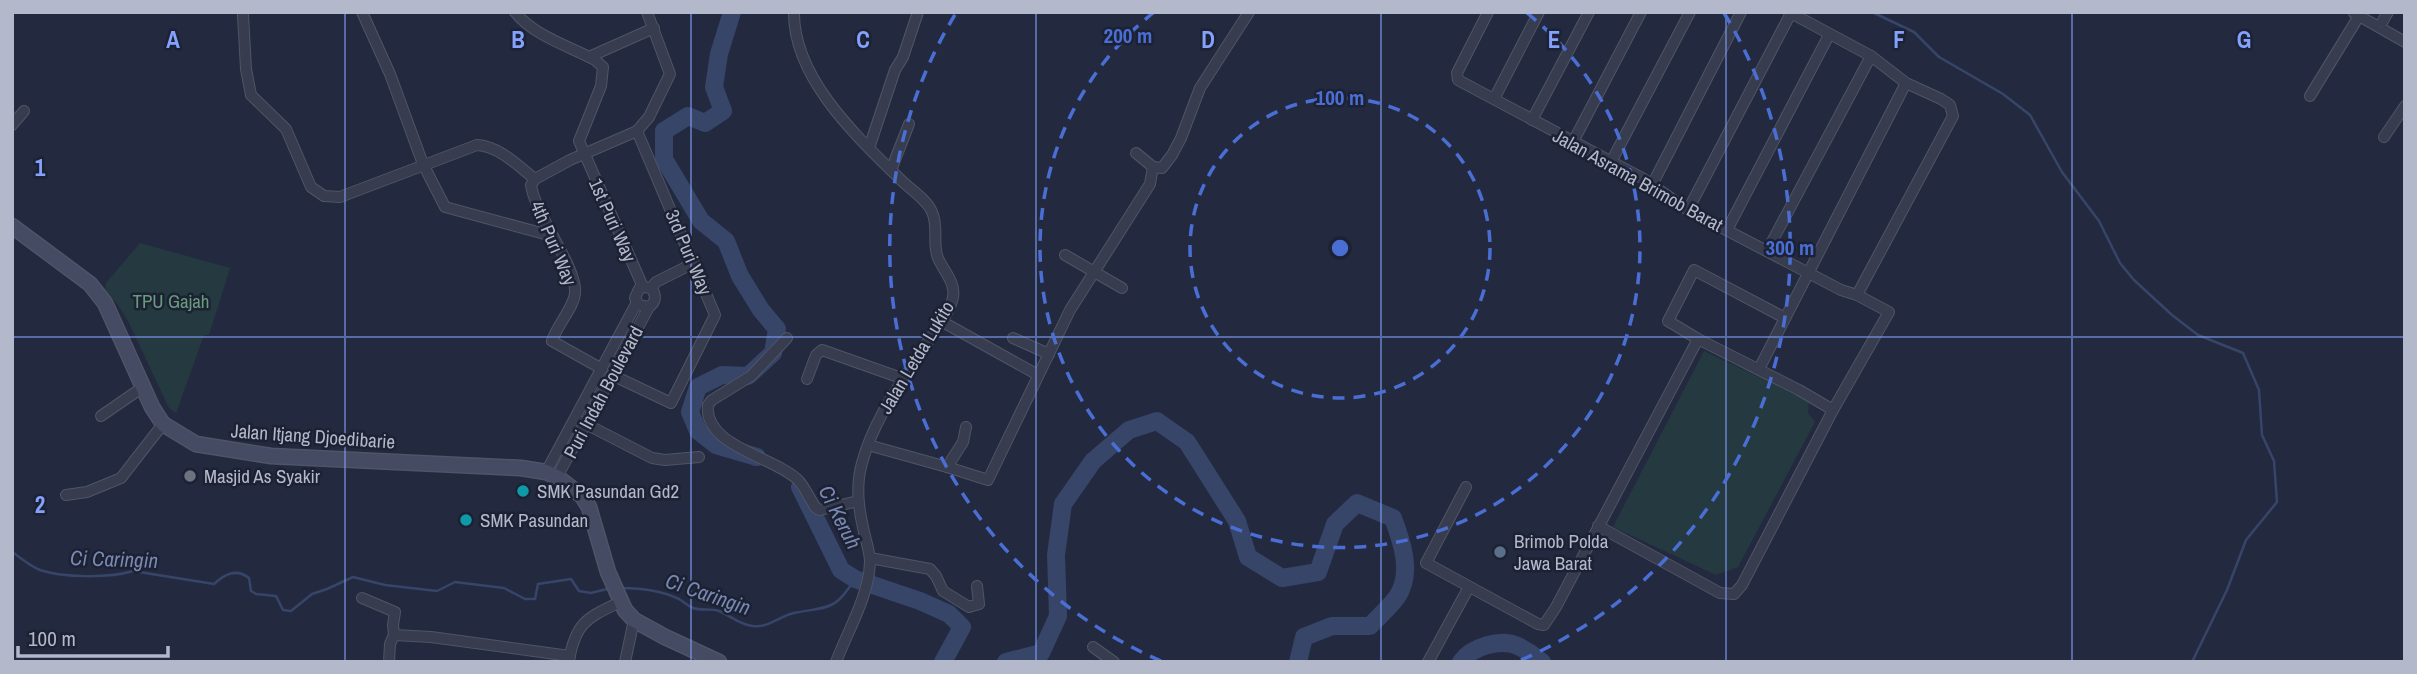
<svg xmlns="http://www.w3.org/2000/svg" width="2417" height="674" viewBox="0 0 2417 674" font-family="'Archivo Narrow',sans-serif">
<rect width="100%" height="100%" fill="#232a3f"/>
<g fill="#253940">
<path d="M140 243 230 268 209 335H204L176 413 169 408 128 321 118 305 105 289 106 283Z"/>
<path d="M1704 351 1809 401 1808 413 1815 422 1738 567 1716 575 1613 527Z"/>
</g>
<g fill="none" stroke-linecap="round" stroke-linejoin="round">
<g stroke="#374569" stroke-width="2.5">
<path d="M1872 12 1914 32 1939 57 2003 94 2030 115 2062 172 2099 221 2120 263 2134 280 2172 315 2198 335 2243 353 2259 390 2262 435 2274 461 2277 502 2246 540 2227 590 2192 662"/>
<path d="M12 552C21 558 30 566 40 570 63 578 110 578 133 571L214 584C225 574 236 568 249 578L251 591 256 594 276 596 283 610 291 611 312 594 327 589 353 577 385 585 437 591 455 582 504 588 525 599H535L538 584 571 579 579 591 591 593 611 588"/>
<path d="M621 588C640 588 662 591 679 599 684 602 688 606 693 608 701 611 711 608 719 611 731 616 740 625 753 626 768 628 780 616 794 613 829 606 834 612 855 579"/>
</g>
<g stroke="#374569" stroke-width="18">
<path d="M732 12 719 54 714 87 723 111 705 123 688 116 664 131V159L701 221 726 241 740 276 761 310 777 329 773 353 748 376 722 375 698 387 690 412 698 431 716 445 757 457"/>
<path d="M800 487 841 570 855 579 920 601 949 614 962 627 943 662"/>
<path d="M1006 662 1041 653 1058 616 1056 555 1063 504 1093 461 1129 430 1157 421 1187 442 1237 521 1248 557 1282 578 1318 572 1335 524 1357 503 1393 518C1402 542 1413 573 1397 597 1389 608 1378 617 1370 626H1332L1304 637 1298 662"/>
<path d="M1461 662C1471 647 1500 638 1518 646 1526 650 1535 656 1542 662"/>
</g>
<g stroke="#4f5566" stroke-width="12">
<g id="street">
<path d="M362 12 390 74 423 164 445 207 552 236"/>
<path d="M515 12C534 36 569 46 595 60L603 67 601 86 579 141 643 287"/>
<path d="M794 12C793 77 856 136 899 178 908 188 927 199 932 212 939 227 932 244 938 258 943 270 956 283 953 297 950 313 936 329 927 343 902 382 874 418 862 463 855 487 859 512 865 536 867 545 870 553 870 562 869 596 848 630 836 662"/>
<path d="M1488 12 1457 73 1458 80 1642 178 1688 210 1841 290 1857 295 1889 312 1833 410 1742 585 1734 594 1720 593 1598 526"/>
<path d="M1789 12 1871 56 1906 83 1941 99 1950 105 1953 116 1857 295"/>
<path d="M2354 13 2405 42"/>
<path d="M243 15 246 69 251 95 286 129 311 187 324 196 340 197 477 145C499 146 518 166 535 179"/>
<path d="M2380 26 2388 12"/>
<path d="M589 57 654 28"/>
<path d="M2310 96 2359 16"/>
<path d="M1494 99 1539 12"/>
<path d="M1532 120 1589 12"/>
<path d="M12 125 24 111"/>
<path d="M637 131 649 117 670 74 647 12"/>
<path d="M2384 137 2405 106"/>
<path d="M1573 142 1641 12"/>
<path d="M869 148 895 70 903 57 918 12"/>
<path d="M1136 153 1153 167"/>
<path d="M1611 162 1690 12"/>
<path d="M891 170 909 124"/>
<path d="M1652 185 1741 12"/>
<path d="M1688 210 1791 13"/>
<path d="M1727 230 1829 35"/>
<path d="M1767 251 1871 56"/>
<path d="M1065 255 1122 288"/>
<path d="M651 288 656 282 694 263"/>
<path d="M1785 318 1694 270 1668 321 1698 339 1799 390 1833 410"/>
<path d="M941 321 1038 375"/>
<path d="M787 338 751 376 712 400 708 405C703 446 775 457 798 480 805 487 810 500 816 508L820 510 858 501"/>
<path d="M1013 338 1049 354"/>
<path d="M602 369 552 341C557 325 575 306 575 292 577 267 535 215 531 185L535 179 570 160 637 131 715 315 671 403 612 375"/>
<path d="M1759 369 1906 83"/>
<path d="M807 379 816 355 822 350 904 379"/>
<path d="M101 416 143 387"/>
<path d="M582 422 652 458 665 460 699 457"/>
<path d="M868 445 947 467 963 442 966 427"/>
<path d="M947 467 988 480 1070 310 1150 184 1153 167 1162 168 1172 155 1181 138 1200 88 1249 12"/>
<path d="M546 472 637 302"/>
<path d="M557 477 649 307C656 302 657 295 651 288L643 287 639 289 635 298 639 305 649 307"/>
<path d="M1466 487 1426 563 1538 624 1544 625 1556 607 1698 339"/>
<path d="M66 495 87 492 121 478 163 424"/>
<path d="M870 558 930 569 936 576 943 591 969 607 979 604 977 586"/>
<path d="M362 598 395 612 393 625 394 635"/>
<path d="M1093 647 1114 662"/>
<path d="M569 660C576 622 587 618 620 602"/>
<path d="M389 662 390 644 394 635 431 637 570 656"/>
<path d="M625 662 634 620"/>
<path d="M1428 662 1469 587"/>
</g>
</g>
<g stroke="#4f5566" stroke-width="17">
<path id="secondary" d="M12 226 90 284 105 303 152 407 163 424 196 444 271 456 521 468 546 472 557 477 582 496 589 507 608 572 625 610 634 620 665 637 719 662"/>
</g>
<use href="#street" stroke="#373d4e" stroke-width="10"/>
<use href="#secondary" stroke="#444b62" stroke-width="14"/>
</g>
<path fill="none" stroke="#84a1fd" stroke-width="2" stroke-opacity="0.55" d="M345 12V662M691 12V662M1036 12V662M1381 12V662M1726 12V662M2072 12V662M12 337H2405"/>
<g fill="none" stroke="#4a6ed4" stroke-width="3.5" stroke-dasharray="12 9">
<circle cx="1340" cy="248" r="150"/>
<path d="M1527 13A300 300 0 1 1 1153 13"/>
<path d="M1161 661A450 450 0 0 1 956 13M1724 13A450 450 0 0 1 1519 661"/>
</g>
<circle fill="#6b7280" stroke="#1c2233" stroke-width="2.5" cx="190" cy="476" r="7"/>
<g fill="#0f9aa8" stroke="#1c2233" stroke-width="2.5">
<circle cx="523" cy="491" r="7"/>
<circle cx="466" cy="520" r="7"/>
</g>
<circle fill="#5c6f8a" stroke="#1c2233" stroke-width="2.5" cx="1500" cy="552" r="7"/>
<g text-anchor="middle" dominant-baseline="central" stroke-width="5" stroke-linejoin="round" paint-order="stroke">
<g font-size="19" fill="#b3b8ca" stroke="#1c2233">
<text transform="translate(1638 180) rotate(29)">Jalan Asrama Brimob Barat</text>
<text transform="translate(613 220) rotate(66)">1st Puri Way</text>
<text transform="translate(554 243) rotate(67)">4th Puri Way</text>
<text transform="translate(689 252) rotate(67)">3rd Puri Way</text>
<text transform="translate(916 357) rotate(-59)">Jalan Letda Lukito</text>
<text transform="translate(603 392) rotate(-62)">Puri Indah Boulevard</text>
<text transform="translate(313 436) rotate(4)">Jalan Itjang Djoedibarie</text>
</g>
<g font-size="19" fill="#689c7c" stroke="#1c2233">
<text x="171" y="301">TPU Gajah</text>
</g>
<g font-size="19" fill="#b3b8ca" stroke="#1c2233" text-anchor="start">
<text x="204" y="476">Masjid As Syakir</text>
<text x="537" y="491">SMK Pasundan Gd2</text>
<text x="480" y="520">SMK Pasundan</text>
<text x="1514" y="541">Brimob Polda<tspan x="1514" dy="22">Jawa Barat</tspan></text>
</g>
<g font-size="21" font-style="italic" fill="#7989b2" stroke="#1c2233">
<text transform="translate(840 517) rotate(63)">Ci Keruh</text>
<text transform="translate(114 559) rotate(2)">Ci Caringin</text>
<text transform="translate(708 594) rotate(19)">Ci Caringin</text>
</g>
</g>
<g font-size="23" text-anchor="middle" font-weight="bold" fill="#84a1fd" stroke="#1c2233" stroke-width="5" stroke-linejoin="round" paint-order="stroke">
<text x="173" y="48">A</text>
<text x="518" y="48">B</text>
<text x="863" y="48">C</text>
<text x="1208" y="48">D</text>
<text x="1554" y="48">E</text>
<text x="1899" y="48">F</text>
<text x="2244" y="48">G</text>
<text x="40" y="176">1</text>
<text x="40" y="513">2</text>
</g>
<circle cx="1340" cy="248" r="10" fill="#4a6ed4" stroke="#1c2233" stroke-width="3.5"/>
<g font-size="21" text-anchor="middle" font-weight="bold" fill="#4a6ed4" stroke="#1c2233" stroke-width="5" stroke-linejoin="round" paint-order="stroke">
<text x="1128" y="43">200 m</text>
<text x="1340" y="105">100 m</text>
<text x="1790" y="255">300 m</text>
</g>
<rect width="2417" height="674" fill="none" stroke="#b3b8ca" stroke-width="28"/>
<path d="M18 646v10h150v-10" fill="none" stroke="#b3b8ca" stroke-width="3.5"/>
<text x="28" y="646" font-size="21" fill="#b3b8ca" stroke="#1c2233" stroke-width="5" paint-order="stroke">100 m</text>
</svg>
